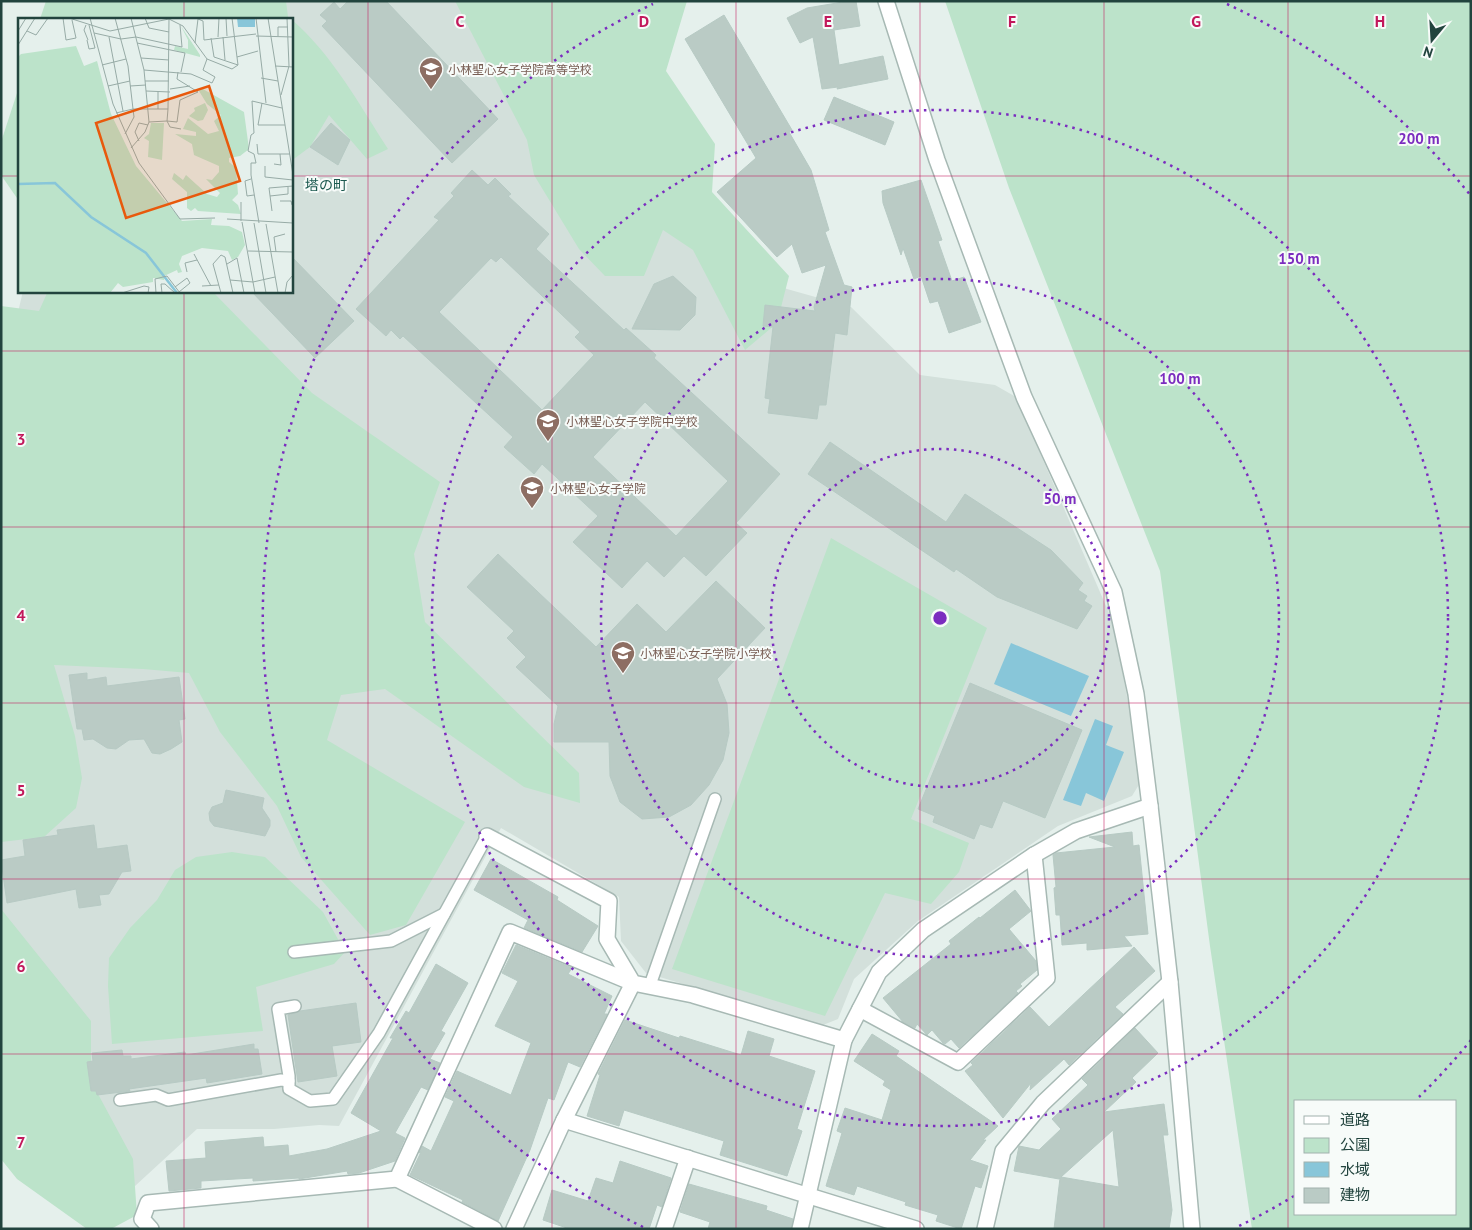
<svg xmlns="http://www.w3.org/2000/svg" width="1472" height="1230" viewBox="0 0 1472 1230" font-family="'PT Sans','Noto Sans JP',sans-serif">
<rect width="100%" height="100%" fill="#e5f0ec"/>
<path fill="#d3e0db" d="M238 1H505L704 256 787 289 851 307 920 375 995 385 1016 397 1112 620 1143 778 1132 796 1058 826 918 921 854 979 838 1019 823 1025 646 973 621 941 619 897 501 828 339 1126 319 1125 274 1129H197L135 1186 1 1109V340L11 342 23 291H291V19H239Z"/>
<g fill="#bce3ca" fill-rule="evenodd">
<path d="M46 1H286L288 17 291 19H40Z"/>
<path d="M455 1H687L666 71 715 144 712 192 789 276 777 323 745 350 693 250 663 230 644 276H605L579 249 534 175 527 140Z"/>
<path d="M945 1H1471V1229H1252L1210 946 1160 571 1009 188ZM1456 1101V1214H1296V1101Z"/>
<path d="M291 19C332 54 359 104 388 149L367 159 329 115 310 147 291 161Z"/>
<path d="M19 87V201L1 175V142Z"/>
<path d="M48 291H212L312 393 440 482 414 554 425 622 579 773 580 803 524 787 385 689 341 695 327 740 465 822 406 925 370 935 301 857 277 806 220 732 189 673 143 669 54 665 75 736 82 778 76 808 44 837 1 842V306L39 311Z"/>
<path d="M831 538 987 628 911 819 969 843 959 872 931 904 885 893 825 1016 672 969Z"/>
<path d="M232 852 265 857 323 912 345 952 334 964 256 987 263 1031 112 1044 108 986 109 958 130 928 157 900 175 870 196 857Z"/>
<path d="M1 909 91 1021V1081L133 1159 137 1215 111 1229H87L17 1179 1 1159Z"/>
</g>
<g fill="#88c6d9">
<path d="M1011 643 1089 676 1071 716 994 684Z"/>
<path d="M1095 719 1113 726 1106 745 1124 752 1104 801 1086 793 1081 806 1063 800Z"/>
</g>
<g fill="#bacbc5" stroke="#b7cac4" fill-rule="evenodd">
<path d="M348 1H386L498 119 452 163 322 26 327 21 320 15 334 2 340 9Z"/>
<path d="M849 1H856L860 26 834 30 839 65 883 56 888 79 837 89 838 87 822 89 813 37 800 43 787 18 807 8Z"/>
<path d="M724 15 792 130 789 132 811 170 829 230 825 232 844 285 852 287 847 335 835 333 826 405H819L817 419 768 413 770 399 765 398 773 327 763 326 765 305 815 311 814 307 826 265 802 273 792 244 777 257 717 192 756 158 685 39Z"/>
<path d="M834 97 894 122 885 145 824 120Z"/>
<path d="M331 123 350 140 338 165 310 147Z"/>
<path d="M472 170 488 185 495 178 511 194 508 196 549 234 536 249 624 330 626 328 656 355 654 358 780 474 736 523 747 533 706 576 684 556 664 577 647 561 622 588 573 542 598 516 542 464 534 474 504 447 513 437 403 336 400 339 391 330 386 336 356 309 439 220 434 217 454 196 451 193ZM501 257 580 332 575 337 594 355 542 410 439 312 491 258 496 262ZM645 402 728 481 676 536 593 457Z"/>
<path d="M921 180 942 240 938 241 952 281 964 277 981 322 949 333 938 301 930 303 921 276 914 279 903 248 901 255 883 203 882 191Z"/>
<path d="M291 256 354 321 315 358 251 291H291Z"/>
<path d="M673 276 696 297 695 315 680 330 632 329 654 284Z"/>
<path d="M830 442 946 522 965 494 1051 550 1083 583 1078 590 1087 596 1084 601 1092 606 1077 629 997 597 956 569 954 572 808 474Z"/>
<path d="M498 554 596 647 637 604 666 632 716 581 765 628 717 679 727 704 729 733 723 760 709 785 691 805 669 817 642 819 620 802 610 776 609 742H554V724L558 706 516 667 526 657 507 638 514 631 467 587Z"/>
<path d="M87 673V680L106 677 107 686 179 677 185 719 179 720 182 742 171 749 160 754 152 753 144 739 129 740 116 749 107 748 93 739 84 740 82 729H77L69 675Z"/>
<path d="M970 683 1082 730 1045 818 1003 801 992 828 980 824 974 839 933 822 935 816 918 809Z"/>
<path d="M226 790 264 798 262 808 270 820V826L265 836 214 826 210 821 209 813 212 807 223 803Z"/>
<path d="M94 825 97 849 127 845 131 871 122 872 109 894 99 895 101 905 79 908 76 889 7 903 1 860 25 856 23 840 58 835 57 830Z"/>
<path d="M1132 832 1133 846 1139 845 1148 934 1124 936 1132 946 1087 950V943L1062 945 1060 915H1056L1054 888 1056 887 1053 855 1056 853 1115 847 1089 837Z"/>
<path d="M491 859 558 897 557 900 598 926 582 952 524 928 528 920 474 890Z"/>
<path d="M1015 890 1031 911 1009 929 1036 961 1037 970 1020 984 1022 986 1016 991 1018 993 959 1048 951 1039 945 1044 943 1043 932 1030 927 1035 917 1024 915 1028 903 1022 883 998 951 944 949 941 979 917 980 918Z"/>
<path d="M516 945 572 968 568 974 612 996 604 1014H607L580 1067 568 1062 554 1100 548 1098 530 1150 498 1221 462 1202 463 1200 410 1175 421 1152 419 1153 422 1146 431 1151 454 1101 445 1097 457 1071 511 1095 531 1043 495 1026 518 981 502 973Z"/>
<path d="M1134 947 1155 971 1115 1007 1123 1014 1069 1065 1064 1059 1030 1090 1031 1083 1003 1118 965 1071 973 1065 971 1063 1030 1007 1049 1027Z"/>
<path d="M436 964 468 983 441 1031 445 1033 430 1059 440 1063 428 1090 421 1087 395 1133 405 1138 395 1161 359 1173 348 1174 347 1171 299 1179V1178L253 1181V1178L201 1181V1188L169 1191 166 1161 206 1158 205 1142 263 1137 264 1147 288 1145 289 1156 327 1149 381 1131 351 1113 393 1038H390L406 1011 409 1013Z"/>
<path d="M356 1003 361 1042 332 1046 337 1076 298 1082 288 1015 300 1011Z"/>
<path d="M625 1020 679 1038 680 1036 741 1055 748 1031 774 1039 769 1056 815 1071 797 1129 802 1131 787 1176 720 1155 724 1141 624 1110 619 1126 587 1116 600 1075 598 1074Z"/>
<path d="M1135 1028 1158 1053 1132 1078 1136 1082 1104 1112 1164 1104 1168 1135H1163L1172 1210 1169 1229H1054L1060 1178 1059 1179 1014 1171 1019 1146 1039 1150 1061 1129 1052 1119 1088 1085 1082 1079ZM1113 1130 1119 1187 1061 1177Z"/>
<path d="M872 1034 899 1051 896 1056 998 1126 983 1140H986L970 1160 988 1166 981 1188 975 1186 961 1229 936 1221 938 1215 905 1205 906 1202 857 1186 854 1195 826 1186 842 1133 837 1131 845 1108 882 1120 891 1090 883 1085 885 1081 854 1061Z"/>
<path d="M254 1044V1049H258L262 1074 207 1083 206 1078 129 1089 130 1091 97 1095 96 1091H91L87 1062 93 1061 92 1053 122 1050 123 1056H131V1059L185 1052 186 1055Z"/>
<path d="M620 1161 671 1178 662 1207 657 1205 649 1229H570L543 1220 552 1190 588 1201 596 1178 613 1183Z"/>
<path d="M689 1184 767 1206 766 1210 793 1219 791 1229H708L710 1222 680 1212Z"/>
</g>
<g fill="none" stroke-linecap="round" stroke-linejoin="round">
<g stroke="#a7b9b4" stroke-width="14">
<g id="service">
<path d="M294 952 391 941 444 914"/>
<path d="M650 985 715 799"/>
<path d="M295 1006 278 1009 289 1076V1089L310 1101 333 1099 379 1033 487 836"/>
<path d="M120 1100 156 1095 168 1100 281 1080 289 1081"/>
</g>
</g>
<g stroke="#a7b9b4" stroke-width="18">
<g id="minor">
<path d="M886 1 937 160 1024 397 1114 592 1136 694 1150 806 1170 982 1192 1229"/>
<path d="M487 836 609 901 607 939 633 983 693 995 844 1040"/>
<path d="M860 1009 958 1062 1047 978 1034 855"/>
<path d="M397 1179 494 1229"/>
<path d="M151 1229 142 1219 148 1203 397 1179 510 932 633 983 564 1120"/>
<path d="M514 1229 564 1120 916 1229"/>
<path d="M664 1229 688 1158"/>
<path d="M800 1229 844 1040 879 972 923 930 1034 855 1076 831 1150 806"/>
<path d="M985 1229 1003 1151 1043 1103 1170 982"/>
</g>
</g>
<use href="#service" stroke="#fff" stroke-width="11"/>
<use href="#minor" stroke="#fff" stroke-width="15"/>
</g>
<path fill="none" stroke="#c2185b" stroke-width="1" stroke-opacity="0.55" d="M184 1V19M368 1V1229M552 1V1229M736 1V1229M920 1V1229M1104 1V1229M1288 1V1229M1 176H19M291 176H1471M184 291V1229M1 351H1471M1 527H1471M1 703H1471M1 879H1471M1 1054H1471"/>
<g fill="none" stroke="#7b2cbf" stroke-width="2.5" stroke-dasharray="2.5 5">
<circle cx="940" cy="618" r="169"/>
<circle cx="940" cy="618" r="339"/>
<circle cx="940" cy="618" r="508"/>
<path d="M1471 1040A678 678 0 0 1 1419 1097M1294 1196A678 678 0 0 1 1237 1227M643 1227A678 678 0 0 1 653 4M1227 4A678 678 0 0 1 1471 196"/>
</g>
<defs>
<g id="school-pin" transform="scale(1.25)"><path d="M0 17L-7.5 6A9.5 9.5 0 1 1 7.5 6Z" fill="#8d6e63" stroke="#f7fbf9"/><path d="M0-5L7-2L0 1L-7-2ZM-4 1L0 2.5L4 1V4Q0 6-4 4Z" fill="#fff"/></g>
</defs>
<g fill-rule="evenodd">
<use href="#school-pin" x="431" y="69"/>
<use href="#school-pin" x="548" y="421"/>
<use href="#school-pin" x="532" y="488"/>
<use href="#school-pin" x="623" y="653"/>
</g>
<g text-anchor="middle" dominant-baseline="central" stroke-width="4" stroke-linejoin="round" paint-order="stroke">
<g font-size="12" fill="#785e54" stroke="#f7fbf9" text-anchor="start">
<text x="448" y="69">小林聖心女子学院高等学校</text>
<text x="566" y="421">小林聖心女子学院中学校</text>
<text x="550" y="488">小林聖心女子学院</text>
<text x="640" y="653">小林聖心女子学院小学校</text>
</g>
<g font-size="14" fill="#1b594f" stroke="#f7fbf9">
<text x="326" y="185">塔の町</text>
</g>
</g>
<g transform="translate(18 18)">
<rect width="275" height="275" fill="#e5f0ec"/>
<path d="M163 8 182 37V39L156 32 157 28 170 31V22ZM58 28 66 48 79 43 93 96 118 148 164 203 194 201 193 207 211 208 224 214 227 227 220 239 214 242 210 233 184 230 164 238 161 246 164 254 160 255 159 252 146 258V262L135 260V264L105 269 100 265 92 275H0V39L3 36ZM183 70 226 94 231 131 222 138 211 140V144L218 150 220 176 214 182 220 187 223 196 180 193 177 190 173 193 169 190V174L154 161 156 155 165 162 168 157 189 176 199 179 202 175 188 161 194 162 201 154V148L176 137 174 126 157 116 178 118V114L165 111 170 100 190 116 201 113 196 103 203 97 189 86 181 73ZM187 85 190 92 185 102 180 103 171 98 177 93 176 90ZM133 105H146L144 142 130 139 131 123 126 120 131 116Z" fill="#bce3ca"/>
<path d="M219 0H237V9H220Z" fill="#88c6d9"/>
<path fill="none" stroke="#88c6d9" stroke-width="2.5" d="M0 166 37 165 73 199 128 235 159 275"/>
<path fill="none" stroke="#97aba6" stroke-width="1" d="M45 0 48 22 58 20 54 2M51 0 92 13 151 1 165 8 189 41 214 51 220 47M72 0 95 86 121 145 162 201 197 200M97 0 110 48 115 91 116 99 107 116M113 0 126 52 131 104 127 114 113 130M127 0 131 10 151 14M208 0 209 18M214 0 220 47M238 0 248 85M250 0 275 157M68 7 66 12 70 22M0 13 8 0M9 13 18 17 30 0M76 15 103 21 118 19 164 29 162 7M238 18 275 19M260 18V9H270M91 19 105 93M200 19 201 0M205 19 207 42M193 20 196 39 220 47M69 22 71 31 77 30 71 7M119 25 167 35 163 54M177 25 180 1 185 3 186 22 238 16M0 27 17 0M219 39 240 33M123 40 151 42M84 47 108 41M257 48 275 49M126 52 173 56 194 65 197 59 185 52 189 41M243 60 260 63M127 63H151M90 68 112 63M112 68 128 67M152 71 172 68M128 73 152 74M263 77 271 48 269 0M244 85 240 107H267M140 91V74M150 91 149 103 159 104 162 82 180 74 159 61 160 54M98 95 115 91H150L151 0M131 104 149 103 152 109 163 111M121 123 117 114 121 105 130 107M239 126 240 136H272M256 146 263 147 262 136M247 148V159L275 162M233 161 227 163 229 178 236 177M252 178 270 176V169M262 183H273L274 187M223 184V203M254 193 251 170 275 168M209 201 275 205M224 204 237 275M236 205 248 275M241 205 233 157V145H238L236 136 230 133 233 117 236 115 234 83 264 90M248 206 260 275M230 233 275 234M258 234 256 219 267 216M176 236 193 268M209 246 219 240 226 275M169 254 167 245 179 242M212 262 235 264 257 259M184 268 201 267M157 269 169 260 172 265 161 274M104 275 126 268 131 269 130 275M138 275 137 261 149 258 162 275M144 275 143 266H147L157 275M203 275 195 246 203 237 207 239 215 275M267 275 269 264 275 257"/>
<path fill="#e8590c" fill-opacity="0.15" stroke="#e8590c" stroke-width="2.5" d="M191 68 222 163 108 200 78 105Z"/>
<rect width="275" height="275" fill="none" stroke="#22443e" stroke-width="2.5"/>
</g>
<g font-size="16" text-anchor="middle" font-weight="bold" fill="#c2185b" stroke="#f7fbf9" stroke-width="4" stroke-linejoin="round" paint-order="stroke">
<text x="460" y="27">C</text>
<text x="644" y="27">D</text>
<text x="828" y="27">E</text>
<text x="1012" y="27">F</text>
<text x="1196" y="27">G</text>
<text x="1380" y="27">H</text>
<text x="21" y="445">3</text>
<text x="21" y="621">4</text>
<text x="21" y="796">5</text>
<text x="21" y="972">6</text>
<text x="21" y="1148">7</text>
</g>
<circle cx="940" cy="618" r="8" fill="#7b2cbf" stroke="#f7fbf9" stroke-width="2.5"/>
<g font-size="15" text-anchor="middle" font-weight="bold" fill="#7b2cbf" stroke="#f7fbf9" stroke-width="4" stroke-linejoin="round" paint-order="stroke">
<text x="1419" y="144">200 m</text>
<text x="1299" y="264">150 m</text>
<text x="1180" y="384">100 m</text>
<text x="1060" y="504">50 m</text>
</g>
<rect width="1472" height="1230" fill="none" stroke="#22443e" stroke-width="5"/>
<rect x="1294" y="1100" width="162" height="115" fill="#f7fbf9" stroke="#a2b2ae"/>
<rect x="1304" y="1116" width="25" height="8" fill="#ffffff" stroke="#a2b2ae"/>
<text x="1340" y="1125" font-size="15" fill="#22443e">道路</text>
<rect x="1304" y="1138" width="25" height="15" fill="#bce3ca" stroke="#a2b2ae"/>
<text x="1340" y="1150" font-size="15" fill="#22443e">公園</text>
<rect x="1304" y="1162" width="25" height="15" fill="#88c6d9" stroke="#a2b2ae"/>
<text x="1340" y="1175" font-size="15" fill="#22443e">水域</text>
<rect x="1304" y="1188" width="25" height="15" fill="#bacbc5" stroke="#a2b2ae"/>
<text x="1340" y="1200" font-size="15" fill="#22443e">建物</text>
<g transform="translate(1432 40) rotate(198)" stroke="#f7fbf9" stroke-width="4" paint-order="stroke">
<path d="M0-4L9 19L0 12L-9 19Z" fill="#22443e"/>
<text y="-8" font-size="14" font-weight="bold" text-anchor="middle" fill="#22443e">N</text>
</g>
</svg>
